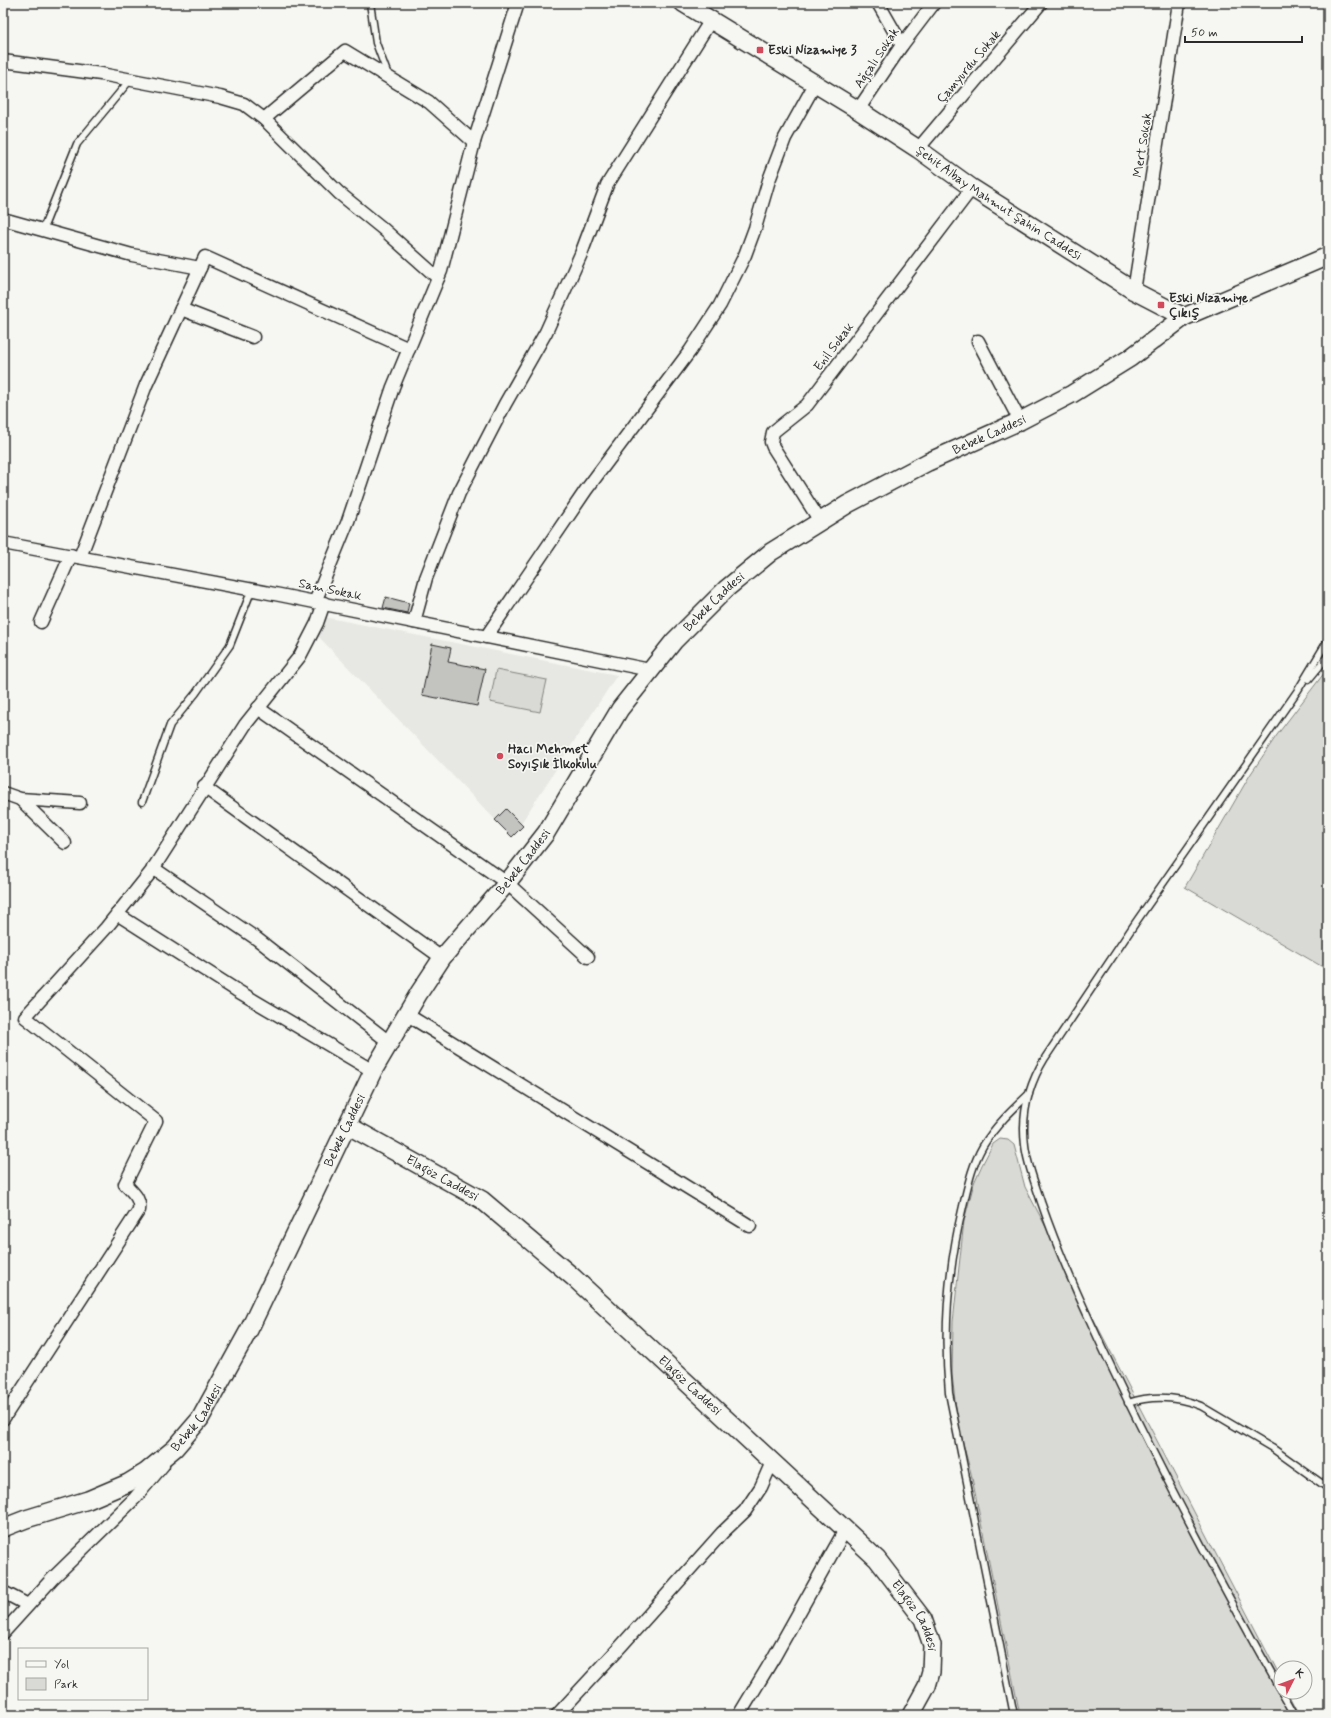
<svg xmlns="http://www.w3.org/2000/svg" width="1331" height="1718" viewBox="0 0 1331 1718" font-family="Mynerve,sans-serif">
<rect width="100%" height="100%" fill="#f6f6f2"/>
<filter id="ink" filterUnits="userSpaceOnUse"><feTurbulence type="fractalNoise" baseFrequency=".025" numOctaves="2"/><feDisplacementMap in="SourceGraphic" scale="8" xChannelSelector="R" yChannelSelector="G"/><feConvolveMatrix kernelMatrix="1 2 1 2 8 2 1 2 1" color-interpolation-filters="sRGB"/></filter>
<g filter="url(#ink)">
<path fill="#e7e7e3" d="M324 617 617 675 512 837 318 636Z"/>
<g fill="#d9d9d5" stroke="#828280">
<path d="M1328 668V970L1185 887 1250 775 1277 735Z"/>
<path d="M496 670 547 680 540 712 490 702Z"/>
<path d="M1000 1139 1008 1140 1014 1145 1025 1187 1281 1679V1692H1288L1300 1715H1020L971 1473 958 1425 952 1375 953 1322 964 1221 974 1183 982 1165 993 1144Z"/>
</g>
<g fill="#c3c3c0" stroke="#2b2b2b">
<path d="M386 597 409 603 407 613 383 608Z"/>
<path d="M432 644 451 648 448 662 485 669 477 706 422 695Z"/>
<path d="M506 809 523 826 512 837 495 820Z"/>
</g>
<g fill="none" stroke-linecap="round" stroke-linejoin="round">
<g stroke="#2b2b2b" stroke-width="9">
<g id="lane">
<path d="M370 3 376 43 388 75"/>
<path d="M43 229 77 144 130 80"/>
<path d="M1309 679 1328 656"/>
<path d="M142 802 170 725 196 693 230 645 252 589"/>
<path d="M1128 1403C1153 1395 1176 1396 1201 1406L1272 1448 1328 1488"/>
<path d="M1281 1691C1213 1570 1148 1448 1090 1321 1072 1282 1055 1243 1041 1202 1035 1183 1027 1164 1025 1145 1021 1113 1029 1084 1045 1058L1136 922 1298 690 1328 640"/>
<path d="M1282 1692 1295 1715"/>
<path d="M1014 1715 949 1393C943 1329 948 1268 963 1206 968 1185 972 1165 983 1146 995 1126 1012 1110 1029 1094"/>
</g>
</g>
<g stroke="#2b2b2b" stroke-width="15">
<g id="street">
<path d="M878 3 902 45"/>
<path d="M3 61 101 74 220 97 244 104 264 119 339 193 382 228 438 278"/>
<path d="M858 110 902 45 934 3"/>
<path d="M264 119 345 51 429 102 474 142"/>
<path d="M918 149 1041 3"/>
<path d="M3 219 132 255 200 268"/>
<path d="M1134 291 1179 3"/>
<path d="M181 309 253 337"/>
<path d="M978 341 1020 421"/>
<path d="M820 521 773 447 771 442 773 432 807 405 972 188"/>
<path d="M3 543 280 595 650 670"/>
<path d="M80 557 146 385 205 257 409 349"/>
<path d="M315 602 348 521 393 387 441 271 474 142 518 3"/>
<path d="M41 622 71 555"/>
<path d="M414 622 426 578 459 493 505 404 546 332 581 254 607 185 711 20"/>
<path d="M486 637 586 490 690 351 720 305 745 255 755 228 769 180 785 138 815 84"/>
<path d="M258 708 507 883 588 957"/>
<path d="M204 787 442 958"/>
<path d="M3 793 20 799 80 803"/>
<path d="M20 799 65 843"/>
<path d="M153 868 257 939 389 1042"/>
<path d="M117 914 236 990 373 1071"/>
<path d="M406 1014 750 1226"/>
<path d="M3 1419 139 1210C141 1198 132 1192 125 1184L156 1121 25 1017 106 928 151 872 245 725 300 656 317 623 324 603"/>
<path d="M3 1592 28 1605"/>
<path d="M3 1633 52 1579 135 1498 163 1465"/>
<path d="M557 1715 621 1646 722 1533 745 1511 761 1487 772 1462"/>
<path d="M739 1715 774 1657 845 1530"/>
</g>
</g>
<g stroke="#2b2b2b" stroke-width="20">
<g id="secondary">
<path id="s1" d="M683 3 858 110 918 149 972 188 1134 291 1184 317"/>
<path id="s2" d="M347 1125 482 1200 573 1277 877 1559 923 1619 932 1645 931 1672 927 1686 911 1715"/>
<path id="s3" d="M3 1528 26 1519 88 1500 128 1483 146 1472 175 1448 200 1419 249 1330 373 1071 419 993 442 958 507 883 546 833 620 709 674 641 726 589 771 552 848 504 928 462 1020 421 1072 394 1130 358 1184 317 1328 256"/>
</g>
</g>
<use href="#lane" stroke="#f6f6f2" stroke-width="6"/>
<use href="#street" stroke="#f6f6f2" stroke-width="12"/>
<use href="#secondary" stroke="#f6f6f2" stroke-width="17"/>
</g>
</g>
<g fill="#d1495b" stroke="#f6f6f2" stroke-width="1.5">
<rect x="756" y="46" width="8" height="8" rx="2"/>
<rect x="1157" y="301" width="8" height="8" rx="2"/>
<circle cx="500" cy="756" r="4"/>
</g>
<g text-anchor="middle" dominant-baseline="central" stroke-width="3.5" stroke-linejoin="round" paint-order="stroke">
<g font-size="13" font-weight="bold" fill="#2b2b2b" stroke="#f6f6f2" text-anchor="start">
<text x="768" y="50">Eski Nizamiye 3</text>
<text x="1169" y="298">Eski Nizamiye<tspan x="1169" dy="15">Çıkış</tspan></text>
<text x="508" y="749">Hacı Mehmet<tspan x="508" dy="15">Soyışık İlkokulu</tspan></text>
</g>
<g font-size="13" fill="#2b2b2b" stroke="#f6f6f2">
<text transform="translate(877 58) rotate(-56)">Ağçalı Sokak</text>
<text transform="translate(969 67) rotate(-50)">Çamyurdu Sokak</text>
<text transform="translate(1143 145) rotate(-81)">Mert Sokak</text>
<text stroke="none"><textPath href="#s1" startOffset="374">Şehit Albay Mahmut Şahin Caddesi</textPath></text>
<text transform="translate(834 347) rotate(-53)">Enil Sokak</text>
<text stroke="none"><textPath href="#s3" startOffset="1525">Bebek Caddesi</textPath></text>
<text transform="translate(330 590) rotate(12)">Sam Sokak</text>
<text stroke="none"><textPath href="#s3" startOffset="1201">Bebek Caddesi</textPath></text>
<text stroke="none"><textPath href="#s3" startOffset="877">Bebek Caddesi</textPath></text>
<text stroke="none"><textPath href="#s3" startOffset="553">Bebek Caddesi</textPath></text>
<text stroke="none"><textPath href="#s2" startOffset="109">Elagöz Caddesi</textPath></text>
<text stroke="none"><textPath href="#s2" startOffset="433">Elagöz Caddesi</textPath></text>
<text stroke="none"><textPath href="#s3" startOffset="229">Bebek Caddesi</textPath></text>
<text stroke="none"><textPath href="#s2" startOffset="757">Elagöz Caddesi</textPath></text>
</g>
</g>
<rect width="1331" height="1718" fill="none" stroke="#f6f6f2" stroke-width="16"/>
<rect x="8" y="8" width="1315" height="1702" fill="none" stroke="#2b2b2b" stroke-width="1.5" filter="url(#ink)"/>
<rect x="18" y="1648" width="130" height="52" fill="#f6f6f2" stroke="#a5a5a2"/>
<rect x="26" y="1661" width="20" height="6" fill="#f6f6f2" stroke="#a5a5a2"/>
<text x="54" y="1668" font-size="12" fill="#2b2b2b">Yol</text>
<rect x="26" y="1678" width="20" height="12" fill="#d9d9d5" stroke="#a5a5a2"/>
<text x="54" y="1688" font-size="12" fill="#2b2b2b">Park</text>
<g transform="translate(1293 1680) rotate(48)"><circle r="19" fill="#f6f6f2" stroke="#a5a5a2"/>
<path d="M0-3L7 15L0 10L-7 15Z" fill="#d1495b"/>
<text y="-6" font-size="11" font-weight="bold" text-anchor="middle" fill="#2b2b2b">K</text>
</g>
<path d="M1185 36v6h117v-6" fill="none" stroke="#2b2b2b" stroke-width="2"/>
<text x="1191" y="36" font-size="12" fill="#2b2b2b" stroke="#f6f6f2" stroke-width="3" paint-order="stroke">50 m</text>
</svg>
